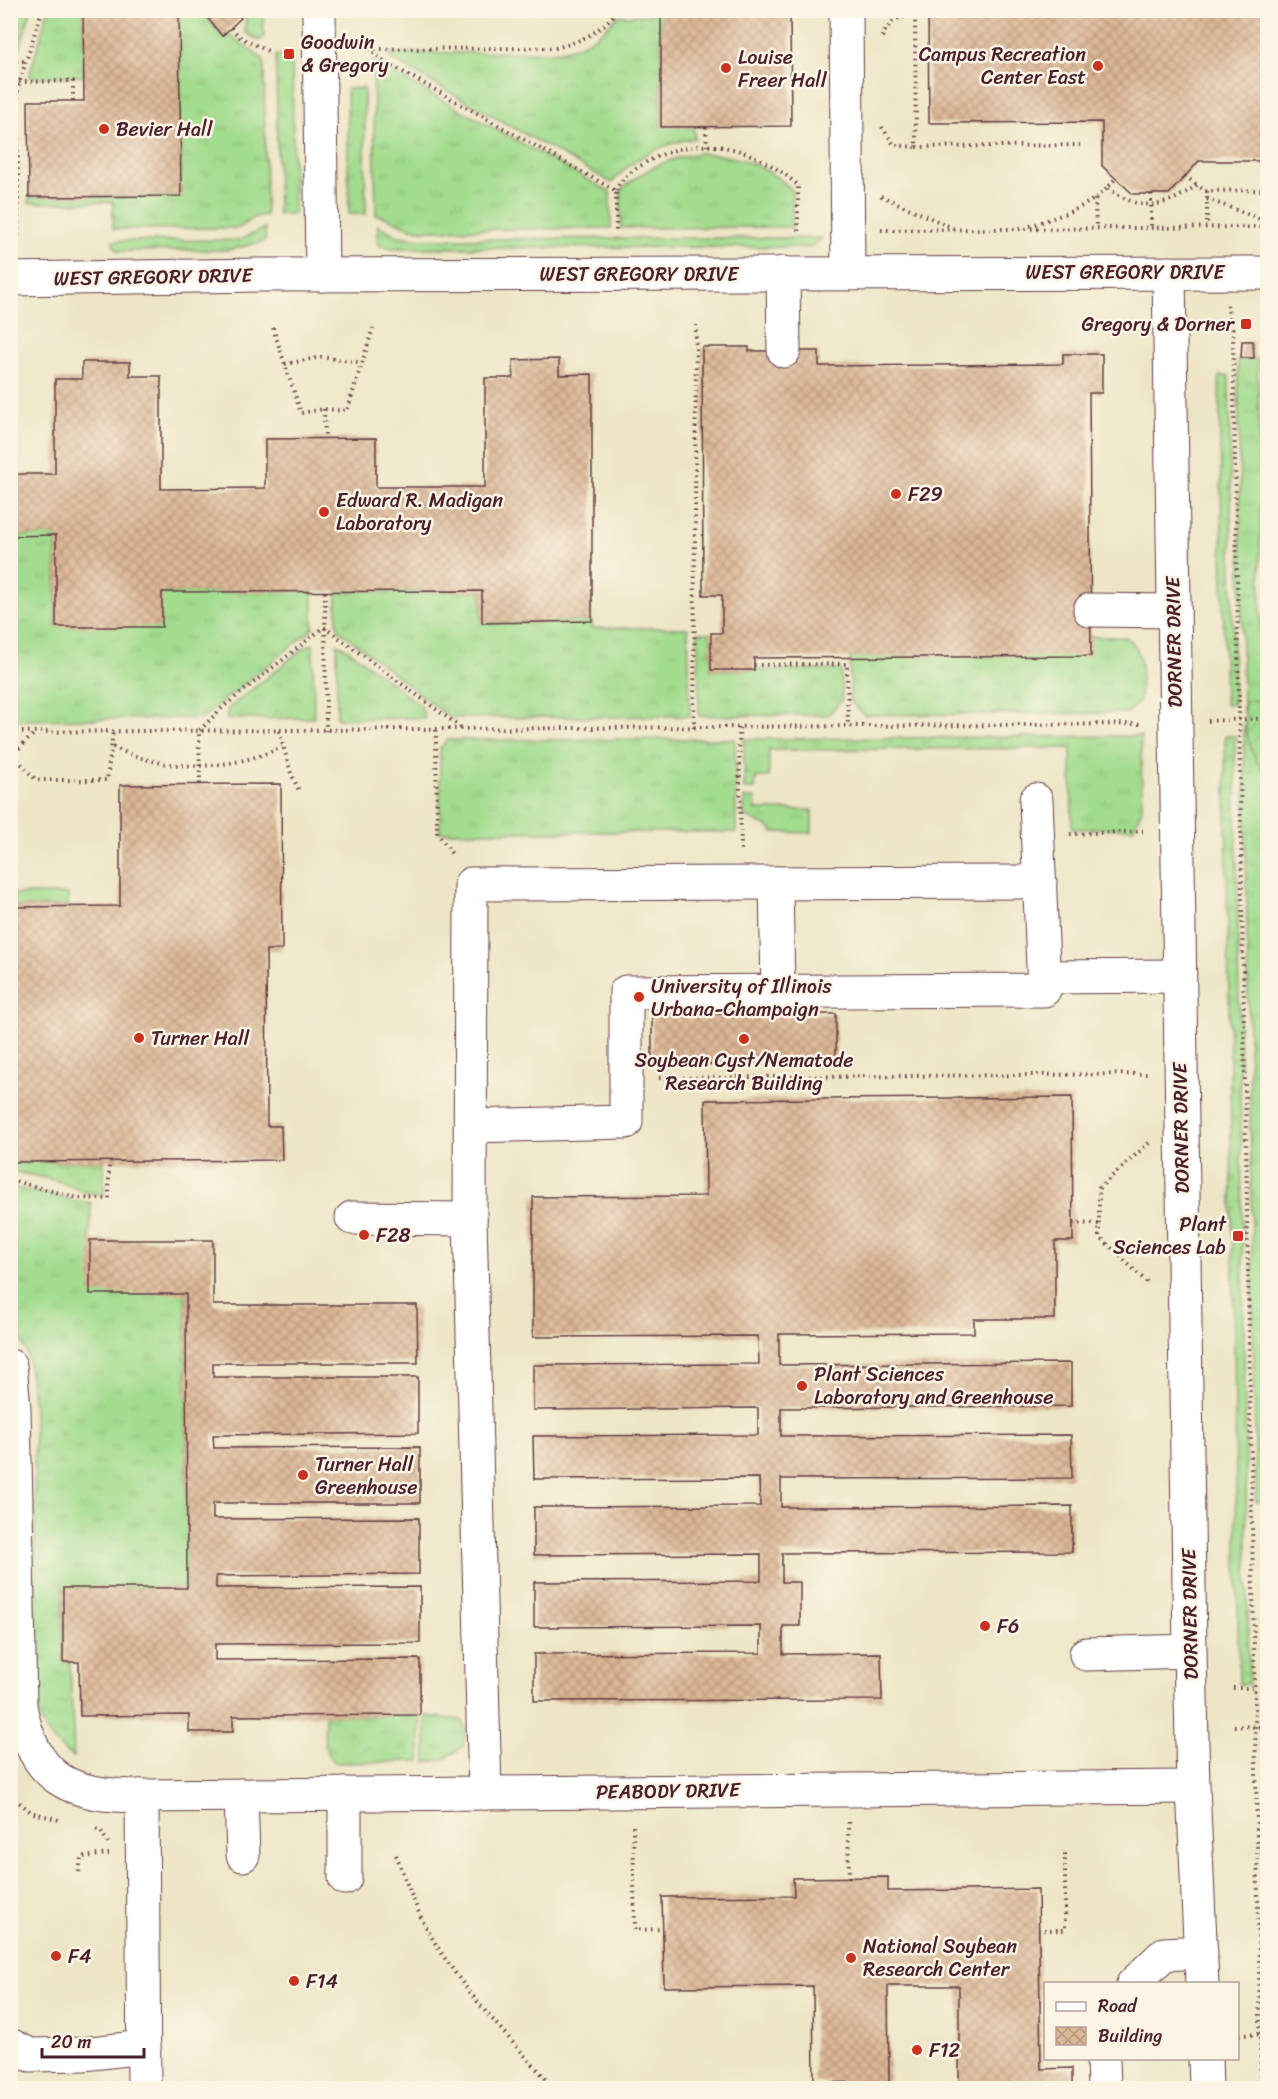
<svg xmlns="http://www.w3.org/2000/svg" width="1278" height="2099" viewBox="0 0 1278 2099" font-family="Sriracha,sans-serif">
<defs>
<pattern id="grass-tufts" width="24" height="20" patternUnits="userSpaceOnUse" patternTransform="scale(1.5)"><rect width="24" height="20" fill="#a2dc8e"/><path d="M3 7l-1-3M5 7V3M7 7l1-3M15 17l-1-3M17 17v-4M19 17l1-3" fill="none" stroke="#8dbc7b"/></pattern>
<pattern id="garden-furrows" width="10" height="10" patternUnits="userSpaceOnUse" patternTransform="scale(1.5)"><rect width="10" height="10" fill="#a2dc8e"/><path d="M-1 1l2-2M0 10L10 0M9 11l2-2" fill="none" stroke="#8dbc7b"/></pattern>
<pattern id="building-cross-hatch" width="8" height="8" patternUnits="userSpaceOnUse" patternTransform="scale(1.5)"><rect width="8" height="8" fill="#ddb896"/><path d="M0 0l8 8M0 8l8-8" fill="none" stroke="#b5957b"/></pattern>
</defs>
<rect width="100%" height="100%" fill="#fcf5e5"/>
<filter id="ink" filterUnits="userSpaceOnUse"><feTurbulence type="fractalNoise" baseFrequency=".0167" numOctaves="2"/><feDisplacementMap in="SourceGraphic" scale="12" xChannelSelector="R" yChannelSelector="G"/><feConvolveMatrix kernelMatrix="1 2 1 2 8 2 1 2 1" color-interpolation-filters="sRGB"/></filter>
<filter id="wash" filterUnits="userSpaceOnUse"><feTurbulence type="fractalNoise" baseFrequency=".008" numOctaves="4" result="noise"/><feDisplacementMap in="SourceGraphic" scale="24" xChannelSelector="R" yChannelSelector="G"/><feGaussianBlur stdDeviation="1.35" result="paint"/><feColorMatrix in="noise" values="0 0 0 0 0 0 0 0 0 0 0 0 0 0 0 0 0 1.4 0 .05"/><feComposite in="paint" operator="in"/></filter>
<g filter="url(#wash)">
<rect width="100%" height="100%" fill="#ede5c5"/>
<g fill="url(#grass-tufts)" stroke="#767e5c" stroke-width="1.5">
<path d="M10 11H31L19 50H11Z"/>
<path d="M48 11H83L84 76 29 77Z"/>
<path d="M179 11H202L221 36 226 32 264 60 266 215 253 218 239 228 113 229V202L29 203V197L181 196Z"/>
<path d="M246 11H263L264 37 259 41 245 32Z"/>
<path d="M651 11H661V126L694 127 695 138C664 143 631 158 612 183L421 76 391 59 388 53 554 52C581 48 600 37 617 16L650 15Z"/>
<path d="M276 55H292L294 214H278Z"/>
<path d="M373 62 610 192 611 228 423 230C403 229 394 217 376 215Z"/>
<path d="M364 88 366 214H349L347 89Z"/>
<path d="M699 153C737 155 765 164 792 190V227L621 228V190C645 168 668 159 699 153Z"/>
<path d="M378 225 398 236 418 239 822 238 811 247 389 248 378 245Z"/>
<path d="M265 228V241L229 250 118 251 113 245V241L240 240Z"/>
<path d="M1258 359 1262 712H1243L1238 360Z"/>
<path d="M1219 376H1229L1234 704 1225 705Z"/>
<path d="M56 535V627L162 592 313 591V627L309 632 202 718 11 720 10 536Z"/>
<path d="M337 591H482V623L592 621 593 628H688L690 716 450 718 339 630 337 623Z"/>
<path d="M698 633H711V670H841L842 700 828 715 699 716Z"/>
<path d="M1091 637H1126C1146 650 1142 680 1139 702L1127 713 864 715 850 701V657Z"/>
<path d="M313 644 314 718 227 719V711L230 707 304 648Z"/>
<path d="M337 644 346 648 421 706 425 718 337 719Z"/>
<path d="M1268 724 1267 1501 1256 1502 1244 725Z"/>
<path d="M1141 736 1142 808 1134 828 1072 829 1071 748 769 750V777H756L755 789H744V739Z"/>
<path d="M1225 736H1235L1249 1684H1239Z"/>
<path d="M735 739 736 832H440V748L447 740Z"/>
<path d="M744 798H755L756 810H812V833L772 832V829L744 816Z"/>
<path d="M11 894H68V906L11 907Z"/>
<path d="M104 1161V1194L87 1193 55 1180 11 1171 10 1162Z"/>
<path d="M10 1187 91 1203 90 1240 186 1294 187 1588H63V1662H70L74 1757C52 1745 39 1725 36 1701L34 1404 27 1353 11 1320Z"/>
<path d="M325 1715H420V1761L337 1763C320 1755 325 1732 325 1715Z"/>
<path d="M426 1716 462 1720 466 1730 463 1747 444 1759 426 1763Z"/>
</g>
<path fill="url(#garden-furrows)" stroke="#767e5c" stroke-width="1.5" d="M1244 701H1267V776C1249 754 1244 729 1244 701Z"/>
<g id="blocks">
<g fill="url(#building-cross-hatch)">
<path d="M83 10H179L181 196 29 197 28 101H84Z"/>
<path d="M201 10H234L241 18 222 36Z"/>
<path d="M661 10H790L791 126 661 127Z"/>
<path d="M928 10H1268V161H1199L1169 194H1133L1102 166V122L929 123Z"/>
<path d="M1242 341H1253L1254 358H1241Z"/>
<path d="M702 347H749V351H819V366L1063 364V354H1102V393H1089L1091 656 754 658V670H711V633H722V595H703Z"/>
<path d="M559 359V375L592 374V621L482 623V591L162 592V627H56V535L10 536V474H55V379H82V362H130V376H161V489L265 488V439L376 438V487H485V378H513V360Z"/>
<path d="M281 784 282 950H266L267 1126H281L282 1160 10 1162V907L120 906V785Z"/>
<path d="M652 1014H836V1065L652 1064Z"/>
<path d="M1072 1097 1073 1241H1055V1319H974V1333L779 1334V1365L1071 1363V1406L781 1408V1436L1071 1435 1072 1478 781 1479V1507L1072 1506V1552L782 1553V1582H800V1626H783V1654L881 1653 882 1700 534 1701V1654L761 1653V1626L534 1627V1582L761 1581V1554L534 1555V1507L760 1506 759 1478 534 1479 533 1436 758 1435V1408L533 1410V1365L759 1364 758 1336 533 1337V1197L706 1196 705 1100Z"/>
<path d="M90 1240H213V1305H417L418 1363H213V1377H418V1433L213 1435 214 1448 420 1447V1503H213V1519L419 1518V1574L216 1576V1588L420 1587V1643L215 1644V1660L420 1659V1715L233 1716V1732H189V1715L80 1716 79 1662H63V1588H187L186 1294H90Z"/>
<path d="M888 1877V1891L1038 1889 1041 2069 1072 2068V2088H959V1986H888L889 2083 814 2082 813 1986 664 1987 662 1897 794 1896 793 1878Z"/>
</g>
</g>
</g>
<g filter="url(#ink)">
<use href="#blocks" fill-opacity="0" stroke="#623d42" stroke-width="1.5"/>
<g fill="none" stroke-linecap="round" stroke-linejoin="round">
<g stroke="#623d42" stroke-width="35">
<g id="minor">
<path d="M319 10 322 275"/>
<path d="M846 10 848 273"/>
<path d="M783 273 784 351"/>
<path d="M1169 273 1190 1651 1193 1787 1202 1984"/>
<path d="M10 279 259 275 1268 273"/>
<path d="M1090 610 1174 611"/>
<path d="M776 883 778 992"/>
<path d="M1043 977 1179 976"/>
<path d="M471 1126 626 1122V992L1044 990 1036 800"/>
<path d="M352 1218 470 1219 485 1793"/>
<path d="M470 1219 471 884 1040 882"/>
<path d="M10 1366 14 1407 20 1706C34 1781 70 1796 142 1796L1193 1787"/>
<path d="M1086 1654 1190 1651"/>
<path d="M345 1794V1878"/>
<path d="M241 1795 243 1855"/>
<path d="M142 1796 144 2088"/>
<path d="M1133 1984 1164 1954 1201 1952"/>
<path d="M10 2045 30 2055 83 2054 144 2047"/>
<path d="M1103 2058 1104 2088"/>
<path d="M1205 2058 1206 2088"/>
</g>
</g>
<g stroke="#623d42" stroke-width="4" stroke-dasharray="1.5 4.5" stroke-linecap="butt">
<path d="M231 28 241 38 270 52"/>
<path d="M882 37C891 20 895 17 915 16L916 147 1080 145"/>
<path d="M368 49 387 63 616 191V234"/>
<path d="M369 49 555 48C580 42 602 32 617 10"/>
<path d="M10 61H24"/>
<path d="M19 82 73 81V101"/>
<path d="M706 127 707 146"/>
<path d="M882 127 894 145 916 147"/>
<path d="M1185 176 1197 185"/>
<path d="M1108 188C1142 213 1165 208 1197 185L1205 191 1268 190"/>
<path d="M616 191C619 179 635 169 645 163 701 131 752 146 798 185V232"/>
<path d="M1207 191V227"/>
<path d="M1151 194V227"/>
<path d="M881 196 953 228"/>
<path d="M1095 199 1096 227"/>
<path d="M1207 199 1268 222"/>
<path d="M1030 226C1061 215 1094 207 1115 179"/>
<path d="M881 230 1268 227"/>
<path d="M18 236V87L42 10"/>
<path d="M1227 305 1233 332 1261 2088"/>
<path d="M273 328 301 413 324 409 347 411 373 328"/>
<path d="M285 364 321 357 362 363"/>
<path d="M324 409 325 439"/>
<path d="M325 592 326 731"/>
<path d="M754 665 847 664 848 727"/>
<path d="M1208 721 1268 718"/>
<path d="M694 728 696 325"/>
<path d="M739 728 741 851"/>
<path d="M436 730 437 832 453 856"/>
<path d="M279 731 291 773 300 793"/>
<path d="M10 732 1144 724"/>
<path d="M113 747C166 773 229 771 282 747"/>
<path d="M13 755 36 780H107L113 732"/>
<path d="M10 757 36 732"/>
<path d="M200 784 199 731 223 707 324 627 463 729"/>
<path d="M1070 834 1143 831"/>
<path d="M659 1078 1147 1074"/>
<path d="M1149 1143 1099 1188V1236L1149 1284"/>
<path d="M10 1180 78 1198 109 1199V1161"/>
<path d="M1073 1223 1099 1224"/>
<path d="M1233 1688H1254"/>
<path d="M1234 1726 1268 1727"/>
<path d="M10 1795 31 1812 62 1821"/>
<path d="M848 1822 849 1878"/>
<path d="M633 1826 635 1930 663 1929"/>
<path d="M96 1829 101 1831 108 1843"/>
<path d="M396 1855C404 1875 411 1896 420 1915 451 1980 507 2035 554 2088"/>
<path d="M79 1872 81 1857 109 1854"/>
<path d="M1038 1930H1065V1850"/>
<path d="M1239 2035 1268 2034"/>
</g>
<use href="#minor" stroke="#fff" stroke-width="33"/>
</g>
</g>
<g fill="#c8321e" stroke="#fcf5e5" stroke-width="2">
<rect x="283" y="48" width="12" height="12" rx="3"/>
<circle cx="1098" cy="66" r="6"/>
<circle cx="726" cy="68" r="6"/>
<circle cx="104" cy="129" r="6"/>
<rect x="1240" y="318" width="12" height="12" rx="3"/>
<circle cx="896" cy="494" r="6"/>
<circle cx="324" cy="512" r="6"/>
<circle cx="639" cy="997" r="6"/>
<circle cx="139" cy="1038" r="6"/>
<circle cx="744" cy="1039" r="6"/>
<circle cx="364" cy="1235" r="6"/>
<rect x="1232" y="1230" width="12" height="12" rx="3"/>
<circle cx="802" cy="1386" r="6"/>
<circle cx="303" cy="1475" r="6"/>
<circle cx="985" cy="1626" r="6"/>
<circle cx="56" cy="1956" r="6"/>
<circle cx="851" cy="1958" r="6"/>
<circle cx="294" cy="1981" r="6"/>
<circle cx="917" cy="2050" r="6"/>
</g>
<g text-anchor="middle" dominant-baseline="central" stroke-width="5" stroke-linejoin="round" paint-order="stroke">
<g font-size="20" fill="#4a1f2b" stroke="#fcf5e5" text-anchor="start">
<text x="301" y="42">Goodwin<tspan x="301" dy="23">&amp; Gregory</tspan></text>
<text x="1086" y="54" text-anchor="end">Campus Recreation<tspan x="1086" dy="23">Center East</tspan></text>
<text x="738" y="57">Louise<tspan x="738" dy="23">Freer Hall</tspan></text>
<text x="116" y="129">Bevier Hall</text>
<text x="1234" y="324" text-anchor="end">Gregory &amp; Dorner</text>
<text x="908" y="494">F29</text>
<text x="336" y="500">Edward R. Madigan<tspan x="336" dy="23">Laboratory</tspan></text>
<text x="651" y="986">University of Illinois<tspan x="651" dy="23">Urbana-Champaign</tspan></text>
<text x="151" y="1038">Turner Hall</text>
<text x="744" y="1060" text-anchor="middle">Soybean Cyst/Nematode<tspan x="744" dy="23">Research Building</tspan></text>
<text x="1226" y="1224" text-anchor="end">Plant<tspan x="1226" dy="23">Sciences Lab</tspan></text>
<text x="376" y="1235">F28</text>
<text x="814" y="1374">Plant Sciences<tspan x="814" dy="23">Laboratory and Greenhouse</tspan></text>
<text x="315" y="1464">Turner Hall<tspan x="315" dy="23">Greenhouse</tspan></text>
<text x="997" y="1626">F6</text>
<text x="863" y="1946">National Soybean<tspan x="863" dy="23">Research Center</tspan></text>
<text x="68" y="1956">F4</text>
<text x="306" y="1981">F14</text>
<text x="929" y="2050">F12</text>
</g>
<g font-size="20" fill="#4a1f2b" stroke="#fcf5e5">
<text x="1125" y="272">WEST GREGORY DRIVE</text>
<text x="639" y="274">WEST GREGORY DRIVE</text>
<text transform="translate(153 277) rotate(-1)">WEST GREGORY DRIVE</text>
<text transform="translate(1174 642) rotate(-91)">DORNER DRIVE</text>
<text transform="translate(1181 1128) rotate(-91)">DORNER DRIVE</text>
<text transform="translate(1190 1614) rotate(-91)">DORNER DRIVE</text>
<text transform="translate(668 1791) rotate(-1)">PEABODY DRIVE</text>
</g>
</g>
<rect width="1278" height="2099" fill="none" stroke="#fcf5e5" stroke-width="36"/>
<rect x="1044" y="1982" width="195" height="78" fill="#fcf5e5" stroke="#b59f9b" stroke-width="1.5"/>
<rect x="1056" y="2002" width="30" height="9" fill="#ffffff" stroke="#b59f9b" stroke-width="1.5"/>
<text x="1098" y="2012" font-size="18" fill="#4a1f2b">Road</text>
<rect x="1056" y="2027" width="30" height="18" fill="url(#building-cross-hatch)" stroke="#b59f9b" stroke-width="1.5"/>
<text x="1098" y="2042" font-size="18" fill="#4a1f2b">Building</text>
<path d="M42 2048v9h102v-9" fill="none" stroke="#4a1f2b" stroke-width="3"/>
<text x="51" y="2048" font-size="18" fill="#4a1f2b" stroke="#fcf5e5" stroke-width="4.5" paint-order="stroke">20 m</text>
</svg>
